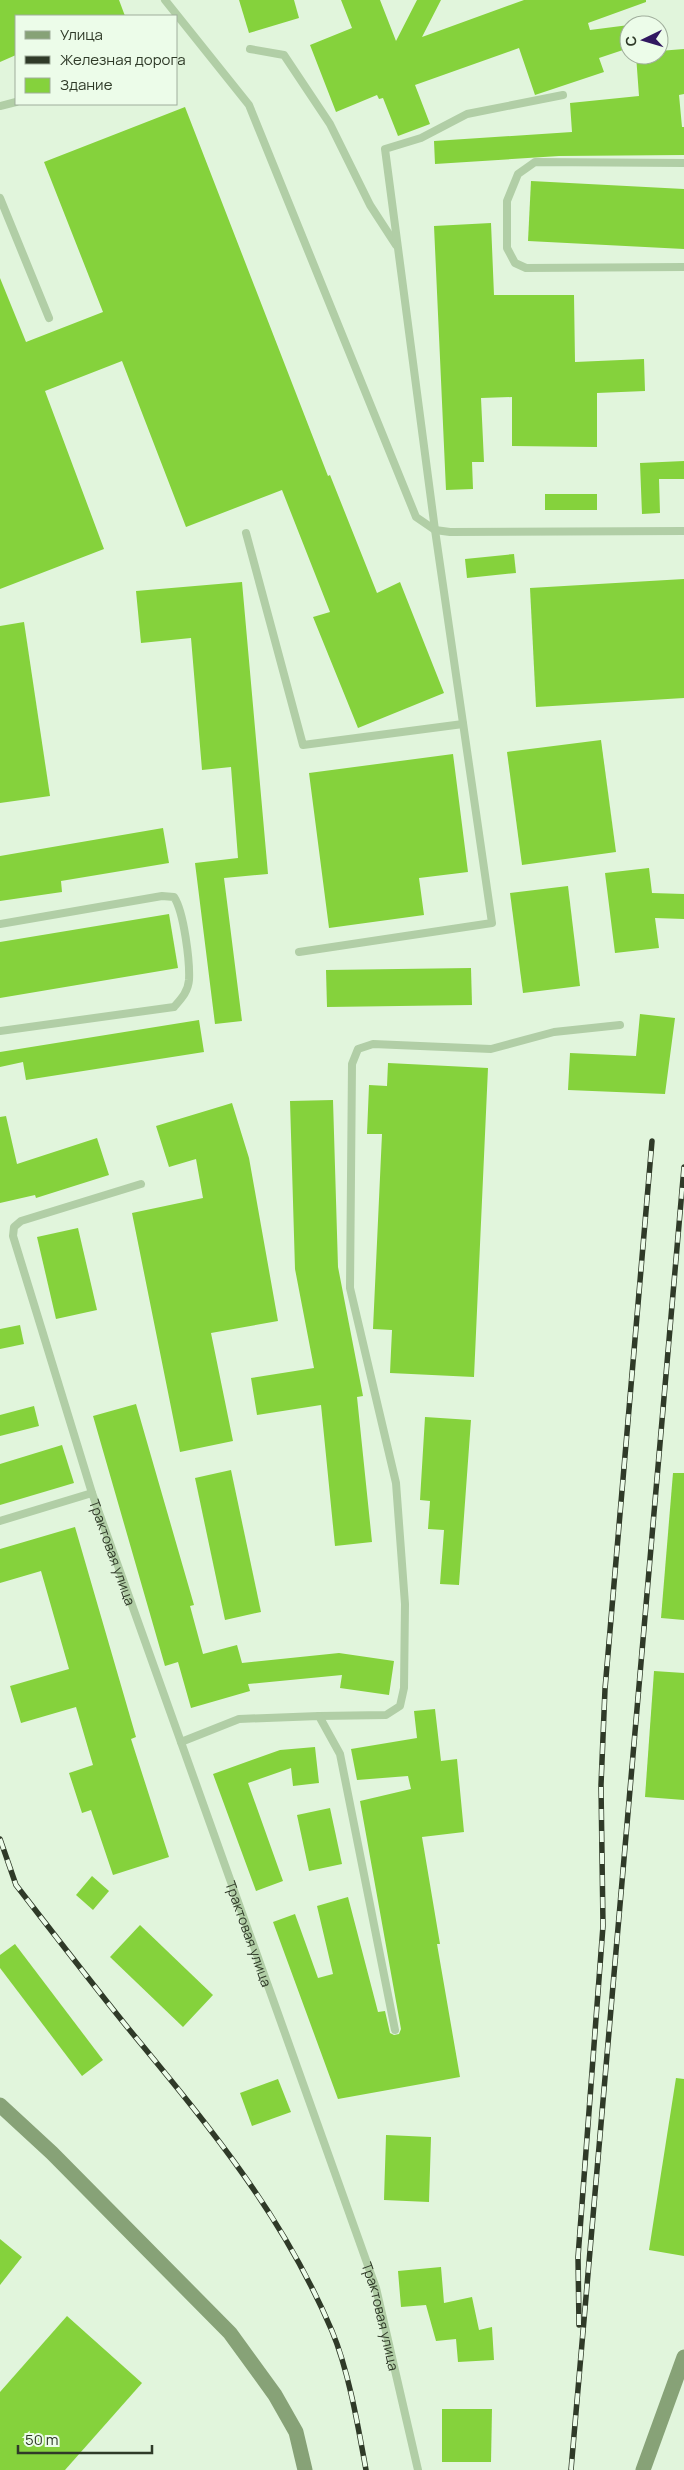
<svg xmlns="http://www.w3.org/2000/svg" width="684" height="2470" viewBox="0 0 684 2470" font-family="Manrope,sans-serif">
<rect width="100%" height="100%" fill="#e1f5dc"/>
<g fill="#85d23c">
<path d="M0 0H119L125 16H16V55L0 62Z"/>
<path d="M239 0H294L299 18 249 33Z"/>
<path d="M341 0H380L396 41 417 0H441L422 37 524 0H646V2L588 23 590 30 629 25V48L599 58 604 72 535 95 519 48 415 85 430 124 398 136 383 98 379 99 377 95 336 112 310 45 352 28Z"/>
<path d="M684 49V94L679 95 682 127H684V155L559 156 435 164 434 141 572 132 570 103 639 96 636 55H659V51Z"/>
<path d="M185 107 328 476 330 475 377 593 400 582 444 693 358 728 313 617 330 612 282 490 186 527 122 361 45 391 104 549 0 589V278L26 342 103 312 44 162Z"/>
<path d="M531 181 684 189V249L528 241Z"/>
<path d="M491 223 494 295H574L575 362 644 359 645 391 597 393V447L512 446V397L481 398 484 462H472L473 489 446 490 434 226Z"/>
<path d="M684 461V479H659L660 513 642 514 640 463Z"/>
<rect x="545" y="494" width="52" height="16"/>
<path d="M514 554 516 573 467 578 465 559Z"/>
<path d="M684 579V698L536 707 530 588Z"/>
<path d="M242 582 268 874 224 878 242 1021 215 1024 195 863 238 858 231 767 202 770 191 638 141 643 136 591Z"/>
<path d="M24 622 50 796 0 803V626Z"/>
<path d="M601 740 616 852 522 865 507 752Z"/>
<path d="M453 754 468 872 419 878 424 915 329 928 309 773Z"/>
<path d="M163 828 169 863 61 881 62 892 0 901V856Z"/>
<path d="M649 868 652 893 684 894V919L655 918 659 948 615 953 605 873Z"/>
<path d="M568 886 580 986 523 993 510 893Z"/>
<path d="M169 914 178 968 0 998V942Z"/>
<path d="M471 968 472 1005 327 1007 326 970Z"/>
<path d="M640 1014 675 1018 665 1094 568 1090 570 1053 636 1056Z"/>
<path d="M199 1020 204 1052 26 1080 23 1062 0 1067V1052Z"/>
<path d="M388 1063 488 1068 474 1377 390 1373 392 1330 373 1329 382 1134H367L369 1085 387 1086Z"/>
<path d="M333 1100 338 1267 363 1396 357 1397 372 1542 335 1546 321 1405 257 1415 251 1378 314 1368 295 1269 290 1101Z"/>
<path d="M232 1103 249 1158 278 1321 211 1333 233 1441 180 1452 132 1213 203 1198 196 1159 169 1167 156 1126Z"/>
<path d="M6 1116 17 1164 97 1138 109 1175 36 1198 35 1195 0 1203V1117Z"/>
<path d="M78 1228 97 1310 56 1319 37 1237Z"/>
<path d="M20 1325 24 1344 0 1349V1329Z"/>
<path d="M136 1404 194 1605 190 1606 203 1654 237 1645 242 1663 339 1653 394 1661 389 1695 340 1688 342 1675 248 1684 250 1691 191 1708 178 1662 165 1666 93 1416Z"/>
<path d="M34 1406 39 1426 0 1436V1415Z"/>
<path d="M425 1417 471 1420 459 1585 440 1584 444 1530 428 1529 430 1501 420 1500Z"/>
<path d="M62 1445 74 1483 0 1505V1464Z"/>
<path d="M231 1470 261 1612 225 1620 195 1478Z"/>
<path d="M673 1473H684V1620L661 1618Z"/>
<path d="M75 1527 136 1737 131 1739 169 1857 113 1875 91 1810 82 1813 69 1773 93 1765 76 1707 21 1723 10 1686 69 1669 41 1571 0 1583V1549Z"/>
<path d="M654 1671 684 1673V1800L645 1797Z"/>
<path d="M435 1709 441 1761 457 1759 464 1832 422 1837 440 1944H437L460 2077 338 2099 273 1922 295 1914 318 1978 333 1974 317 1906 348 1897 378 2012 385 2011 390 2033 394 2035 399 2034 401 2029 360 1801 411 1789 408 1776 357 1780 351 1749 417 1738 414 1711Z"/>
<path d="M315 1747 319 1783 293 1786 291 1768 248 1783 283 1881 256 1891 213 1774 280 1750Z"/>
<path d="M330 1808 342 1864 309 1871 297 1815Z"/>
<path d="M92 1876 109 1891 93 1910 76 1895Z"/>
<path d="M140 1925 213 1995 183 2027 110 1957Z"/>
<path d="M15 1944 103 2060 82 2076 0 1968V1955Z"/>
<path d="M676 2078 684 2079V2256L649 2250Z"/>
<path d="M278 2079 291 2112 252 2126 240 2093Z"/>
<path d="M386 2135 431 2137 429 2202 384 2200Z"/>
<path d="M0 2239 22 2257 0 2285Z"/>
<path d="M441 2267 444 2303 472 2297 479 2330 492 2327 494 2360 458 2362 456 2339 436 2341 426 2305 401 2307 398 2271Z"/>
<path d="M67 2316 142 2383 65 2470H0V2392Z"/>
<path d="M442 2409H492L491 2462H442Z"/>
</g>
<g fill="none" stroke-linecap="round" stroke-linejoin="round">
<g stroke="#b1cea6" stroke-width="8">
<path d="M165 0 249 105 416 517 435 530 450 532 684 531"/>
<path d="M250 49 284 55 330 124 370 205 396 245"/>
<path d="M0 106 16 102"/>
<path d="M684 163 535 162 518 174 507 201V248L515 263 526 268 684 267"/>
<path d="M0 198 49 318"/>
<path d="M246 533 303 745 463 724"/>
<path d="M0 924 162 896 174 897C184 912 190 962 189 980 188 992 181 999 174 1007L0 1031"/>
<path d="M299 952 492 923 435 530 385 149 421 138 467 114 563 95"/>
<path d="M92 1493 13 1236 14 1227 21 1221 141 1184"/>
<path id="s1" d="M0 1521 92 1493 376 2288 418 2470"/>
<path d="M319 1716 386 1715 400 1706 404 1688 405 1604 396 1483 350 1288 352 1064 358 1049 373 1044 491 1049 554 1032 620 1025"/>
<path d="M181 1742 239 1719 319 1716 340 1754 395 2030"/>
</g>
<g stroke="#87a277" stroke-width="15">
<path d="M0 2105 52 2153 230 2333 275 2395 296 2432 305 2470"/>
<path d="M643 2470 684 2357"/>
</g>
<g stroke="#2f3a28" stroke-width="5.5">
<g id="rail">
<path d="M0 1839 16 1885C53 1933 90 1981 128 2028 208 2125 282 2213 332 2331 349 2372 358 2426 366 2470"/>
<path d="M579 2325 578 2257 603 1926 601 1785 605 1689 652 1141"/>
<path d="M571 2470 684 1167"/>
</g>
</g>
<use href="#rail" stroke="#ecfce9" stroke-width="4" stroke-dasharray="11" stroke-linecap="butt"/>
</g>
<g text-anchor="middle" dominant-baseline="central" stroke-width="5" stroke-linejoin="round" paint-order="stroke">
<g font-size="14" fill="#2f3a28" stroke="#ecfce9">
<text stroke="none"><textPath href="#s1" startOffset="159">Трактовая улица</textPath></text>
<text stroke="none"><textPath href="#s1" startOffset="564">Трактовая улица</textPath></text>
<text stroke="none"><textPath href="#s1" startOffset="969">Трактовая улица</textPath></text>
</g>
</g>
<rect x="15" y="15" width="162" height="90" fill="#ecfce9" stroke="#a0ae9c"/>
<rect x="25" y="31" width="25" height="8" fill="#87a277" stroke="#a0ae9c"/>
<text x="60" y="40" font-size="15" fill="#2f3a28">Улица</text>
<rect x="25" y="56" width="25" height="8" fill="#2f3a28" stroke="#a0ae9c"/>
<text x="60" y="65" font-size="15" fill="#2f3a28">Железная дорога</text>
<rect x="25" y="78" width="25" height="15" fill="#85d23c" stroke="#a0ae9c"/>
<text x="60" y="90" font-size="15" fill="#2f3a28">Здание</text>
<g transform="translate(644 40) rotate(265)"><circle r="24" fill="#ecfce9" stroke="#a0ae9c"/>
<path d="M0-4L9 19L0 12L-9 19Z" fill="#311860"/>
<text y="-8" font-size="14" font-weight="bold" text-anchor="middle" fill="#2f3a28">С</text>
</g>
<path d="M18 2445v8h134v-8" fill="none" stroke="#2f3a28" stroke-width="2.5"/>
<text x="25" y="2445" font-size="15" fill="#2f3a28" stroke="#ecfce9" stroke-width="4" paint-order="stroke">50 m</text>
</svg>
